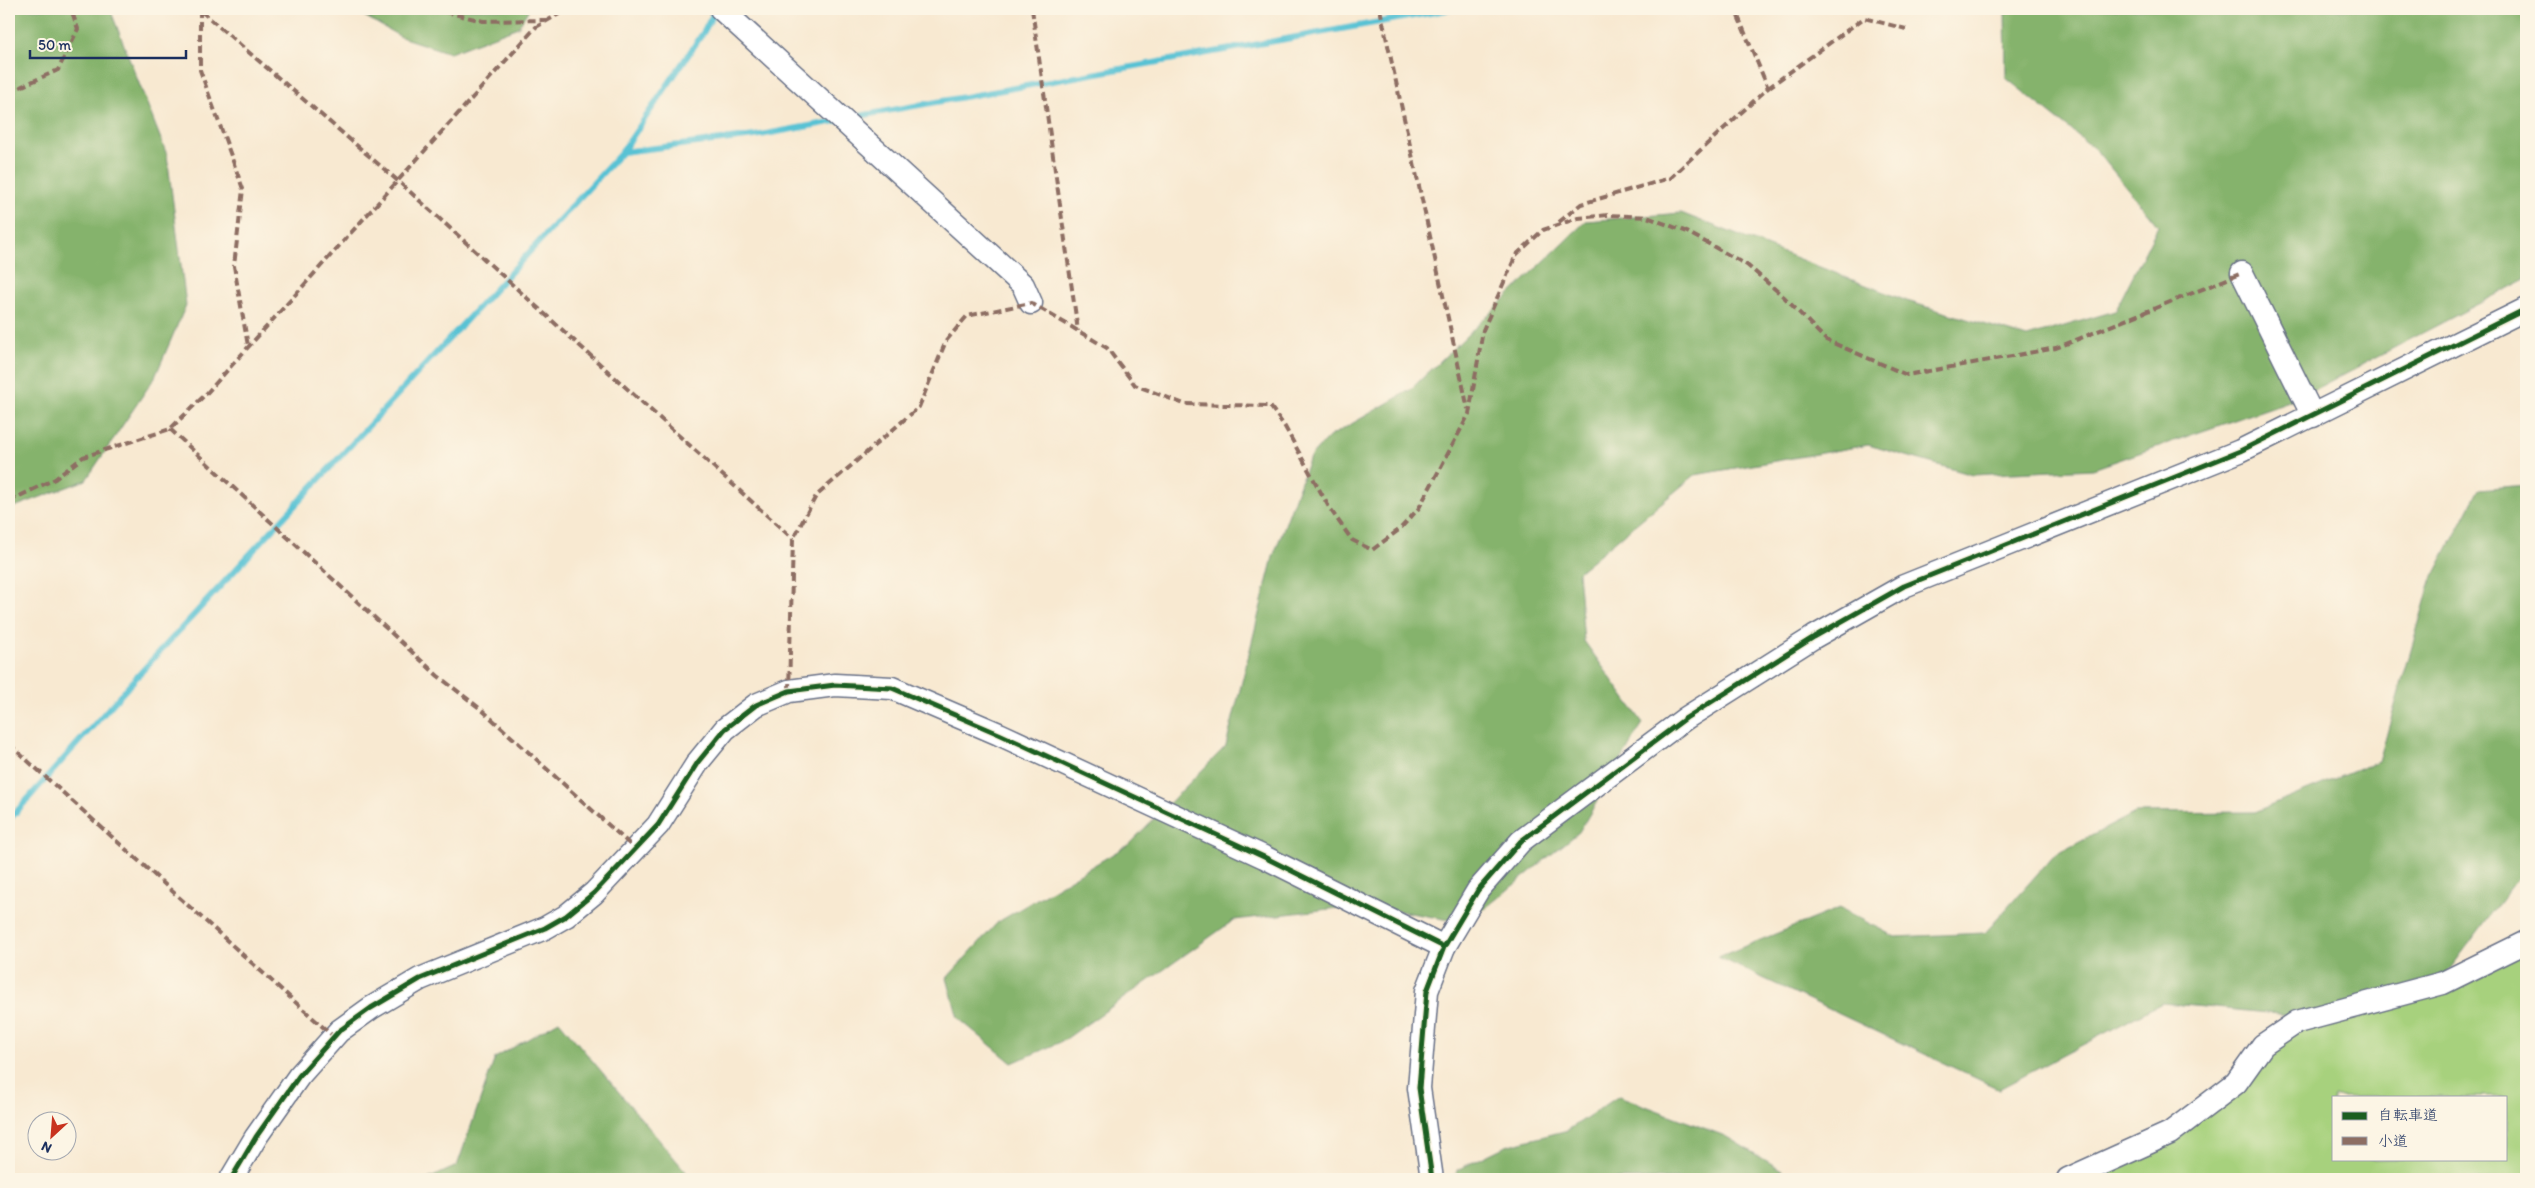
<svg xmlns="http://www.w3.org/2000/svg" width="2535" height="1188" viewBox="0 0 2535 1188" font-family="Itim,'Klee One',sans-serif">
<rect width="100%" height="100%" fill="#fcf5e5"/>
<filter id="ink" filterUnits="userSpaceOnUse"><feTurbulence type="fractalNoise" baseFrequency=".02" numOctaves="2"/><feDisplacementMap in="SourceGraphic" scale="10" xChannelSelector="R" yChannelSelector="G"/><feConvolveMatrix kernelMatrix="1 2 1 2 8 2 1 2 1" color-interpolation-filters="sRGB"/></filter>
<filter id="wash" filterUnits="userSpaceOnUse"><feTurbulence type="fractalNoise" baseFrequency=".0096" numOctaves="4" result="noise"/><feDisplacementMap in="SourceGraphic" scale="20" xChannelSelector="R" yChannelSelector="G"/><feGaussianBlur stdDeviation="1.12" result="paint"/><feColorMatrix in="noise" values="0 0 0 0 0 0 0 0 0 0 0 0 0 0 0 0 0 1.4 0 .05"/><feComposite in="paint" operator="in"/></filter>
<g filter="url(#wash)">
<rect width="100%" height="100%" fill="#f8e9d1"/>
<path fill="#a7d17d" stroke="#61806e" fill-rule="evenodd" d="M2526 948V1179H2079L2173 1138 2294 1026ZM2334 1097H2506V1159H2334Z"/>
<g fill="#85b36c" stroke="#507165">
<path d="M9 9H110L167 155 186 305 155 377 86 480 9 509Z"/>
<path d="M352 9H529L518 27 450 53 401 37Z"/>
<path d="M2005 9H2526V279L2298 398 2093 469 1973 475 1868 445 1695 475 1578 572 1584 641 1643 723 1579 832 1467 923 1365 905 1234 920 1063 1041 1012 1063 958 1018 947 978 998 922 1128 845 1226 746 1273 557 1310 457 1329 437 1410 390 1586 221 1681 213 1907 301 2027 337 2115 311 2158 226 2096 150 2006 78Z"/>
<path d="M2526 485V867L2447 973 2311 1017 2162 1003 1999 1089 1718 957 1840 908 1895 937 1985 933 2053 856 2135 813 2255 812 2379 761 2431 581 2479 489Z"/>
<path d="M559 1021 692 1179H428L457 1166 495 1058Z"/>
<path d="M1619 1096 1725 1136 1797 1179H1455L1457 1170 1506 1146 1568 1130Z"/>
</g>
<g fill="none" stroke-linecap="round" stroke-linejoin="round">
<g stroke="#58c2d4" stroke-width="6">
<path d="M848 118 1452 9"/>
<path d="M622 152 755 136 836 121"/>
<path d="M9 820 152 660 622 152 703 33 716 9"/>
</g>
</g>
</g>
<g filter="url(#ink)">
<g fill="none" stroke-linecap="round" stroke-linejoin="round">
<g stroke="#687086" stroke-width="25">
<g id="minor">
<path d="M721 9 1023 285 1031 303"/>
<path d="M2242 273 2313 416"/>
<path d="M231 1179 256 1137 299 1076 339 1031 371 1008 420 979 545 928 566 916 594 893 658 825 698 762 725 729 756 705 789 691 835 685 892 688 999 734 1264 857 1444 947"/>
<path d="M1432 1179 1419 1088 1427 991 1444 947 1478 890 1521 841 1686 718 1814 637 1904 586 2240 451 2526 309"/>
<path d="M2068 1179 2170 1133 2236 1083 2263 1045 2297 1022 2443 983 2526 942"/>
</g>
</g>
<use href="#minor" stroke="#fff" stroke-width="22"/>
<g stroke="#8d6e63" stroke-width="4" stroke-dasharray="8 4" stroke-linecap="butt">
<path d="M200 9V70L243 189 234 266 248 346"/>
<path d="M433 9 483 21 546 20"/>
<path d="M1032 9 1078 331"/>
<path d="M1380 9 1468 409"/>
<path d="M201 11 398 181 793 539"/>
<path d="M1768 88 1864 18 1906 29"/>
<path d="M9 92 58 70 78 29 71 9"/>
<path d="M1559 222 1581 204 1670 178 1768 88 1735 9"/>
<path d="M170 429 438 676 482 710 635 849"/>
<path d="M9 501 55 479 83 457 170 429 206 394 536 27 568 9"/>
<path d="M789 691 793 539 816 496 919 407 946 341 967 316 1031 303 1107 348 1135 385 1184 404 1270 406 1285 427 1330 509 1352 540 1372 550 1400 529 1419 508 1469 414 1483 330 1516 255 1543 230 1578 218 1609 215 1647 217 1687 232 1747 265 1784 297 1826 340 1907 375 2056 348 2242 273"/>
<path d="M9 744 334 1037"/>
</g>
<g stroke="#fcf5e5" stroke-width="8">
<g id="cycleway">
<path d="M231 1179 256 1137 299 1076 339 1031 371 1008 420 979 545 928 566 916 594 893 658 825 698 762 725 729 756 705 789 691 835 685 892 688 999 734 1264 857 1444 947"/>
<path d="M1432 1179 1419 1088 1427 991 1444 947 1478 890 1521 841 1686 718 1814 637 1904 586 2240 451 2526 309"/>
</g>
</g>
<use href="#cycleway" stroke="#1b5e20" stroke-width="5"/>
</g>
</g>
<rect width="2535" height="1188" fill="none" stroke="#fcf5e5" stroke-width="30"/>
<rect x="2332" y="1096" width="175" height="65" fill="#fcf5e5" stroke="#a2a6af"/>
<rect x="2342" y="1112" width="25" height="8" fill="#1b5e20" stroke="#a2a6af"/>
<text x="2378" y="1120" font-size="15" fill="#1b2f5e">自転車道</text>
<rect x="2342" y="1137" width="25" height="8" fill="#8d6e63" stroke="#a2a6af"/>
<text x="2378" y="1146" font-size="15" fill="#1b2f5e">小道</text>
<g transform="translate(52 1136) rotate(206)"><circle r="24" fill="#fcf5e5" stroke="#a2a6af"/>
<path d="M0-4L9 19L0 12L-9 19Z" fill="#c8321e"/>
<text y="-8" font-size="14" font-weight="bold" text-anchor="middle" fill="#1b2f5e">N</text>
</g>
<path d="M30 50v8h156v-8" fill="none" stroke="#1b2f5e" stroke-width="2.5"/>
<text x="38" y="50" font-size="15" fill="#1b2f5e" stroke="#fcf5e5" stroke-width="4" paint-order="stroke">50 m</text>
</svg>
